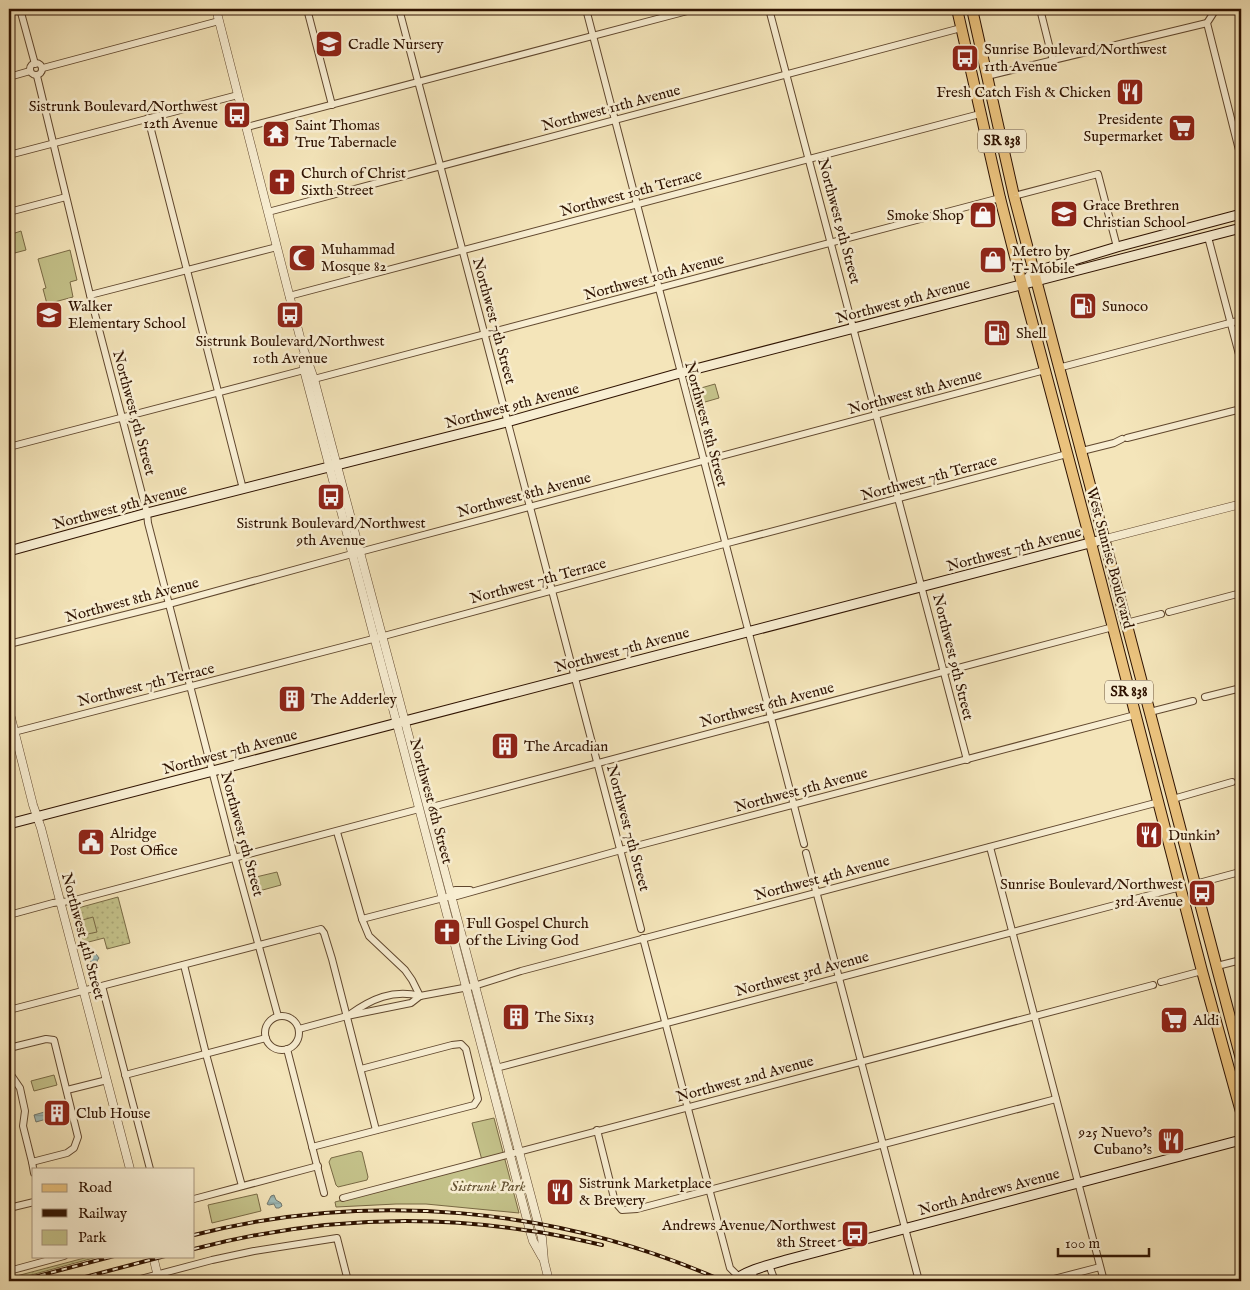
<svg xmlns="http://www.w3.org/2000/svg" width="1250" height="1290" viewBox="0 0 1250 1290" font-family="'IM FELL English',serif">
<defs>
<pattern id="grass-dots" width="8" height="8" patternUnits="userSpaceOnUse" patternTransform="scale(1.25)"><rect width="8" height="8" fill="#c4c28a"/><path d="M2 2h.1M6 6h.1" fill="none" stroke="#a9a675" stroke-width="1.8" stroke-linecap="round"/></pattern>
<pattern id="water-rules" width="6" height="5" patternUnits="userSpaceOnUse" patternTransform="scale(1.25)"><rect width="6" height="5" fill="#a0bdba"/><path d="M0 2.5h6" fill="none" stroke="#8aa19e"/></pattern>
</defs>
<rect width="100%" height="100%" fill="#f4e5ba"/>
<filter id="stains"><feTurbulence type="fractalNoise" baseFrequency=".004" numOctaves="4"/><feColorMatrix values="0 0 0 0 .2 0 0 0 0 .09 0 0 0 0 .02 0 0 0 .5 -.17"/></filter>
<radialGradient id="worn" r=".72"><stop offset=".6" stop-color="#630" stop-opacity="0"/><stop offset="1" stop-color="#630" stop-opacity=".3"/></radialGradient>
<g fill="url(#grass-dots)" stroke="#796a45">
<path d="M118 897 130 943 107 949 104 938 81 944 73 916 78 908Z"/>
<path d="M92 1256H101L9 1281V1278Z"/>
</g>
<g fill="#c4c28a" stroke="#796a45">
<path d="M21 231 26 250 11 254 9 247V235Z"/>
<path d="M70 250 77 280 70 282 73 297 47 304 43 289 46 288 38 259Z"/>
<path d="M715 384 719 398 698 404 694 390Z"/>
<path d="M277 872 281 885 259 891 256 877Z"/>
<path d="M93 917 97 932 83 935 79 921Z"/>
<path d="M54 1075 57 1085 34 1091 31 1081Z"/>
<path d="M494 1118 519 1213 426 1204H396L336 1207 335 1202 483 1164 472 1123Z"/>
<path d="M359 1151 362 1152 368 1177 367 1180 338 1187 336 1185 329 1162 331 1158Z"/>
<path d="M257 1194 261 1211 212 1223 208 1205Z"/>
</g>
<g fill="url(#water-rules)" stroke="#727970">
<path d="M96 954 99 958 97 961 99 967 95 968 92 967 91 961 87 959 88 956H93Z"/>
<path d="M48 1111 50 1118 36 1122 34 1115Z"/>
<path d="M274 1195 276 1200 281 1203 282 1206 279 1208H276L274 1204 269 1205 267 1204 271 1196Z"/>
</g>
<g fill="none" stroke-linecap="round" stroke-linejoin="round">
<g stroke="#60472e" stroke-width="8">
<g id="minor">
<path d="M20 9 35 64"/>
<path d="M307 9 332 105"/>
<path d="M399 9 641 929"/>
<path d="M586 9 804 844"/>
<path d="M769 9 967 760"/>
<path d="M1040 9 1053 61"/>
<path d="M1216 9 1207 23 1241 158"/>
<circle cx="36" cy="69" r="6"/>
<path d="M43 68 219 21"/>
<path d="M37 76 90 295 147 513 148 523 233 852 278 1016"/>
<path d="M987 76 1207 23"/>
<path d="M9 77 30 71"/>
<path d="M148 118 243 489"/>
<path d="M247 127 695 9"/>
<path d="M9 155 238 95"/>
<path d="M1014 196 1098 174 1117 247"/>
<path d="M9 212 66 197"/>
<path d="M268 212 961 28"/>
<path d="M1208 237 1241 362"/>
<path d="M90 295 277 247"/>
<path d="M289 296 980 114"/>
<path d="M1058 368 1241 320"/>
<path d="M314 379 1000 198"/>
<path d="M1127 438 1241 409"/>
<path d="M9 447 304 370"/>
<path d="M1082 451 1114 443 1122 439"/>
<path d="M1169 612 1241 593"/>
<path d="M1126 623 1161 614"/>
<path d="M9 644 169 604 352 554 1045 370"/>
<path d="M1205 697 1241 688"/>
<path d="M1150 712 1193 701"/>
<path d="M14 732 369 640 724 544 1067 454"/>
<path d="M1240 780H1241"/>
<path d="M1173 799 1232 782"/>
<path d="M428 808 1113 627"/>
<path d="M337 832 362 919 369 936 405 970 412 980 420 996"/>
<path d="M990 847 1104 1281"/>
<path d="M806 853 919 1281"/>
<path d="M1195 884 1236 873"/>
<path d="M451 896 455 890H470"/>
<path d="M1127 901 1181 887"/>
<path d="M9 915 53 903 71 901 419 809"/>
<path d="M362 919 451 896H457L621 850 1135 715"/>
<path d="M643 938 730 1268 739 1277"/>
<path d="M184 965 206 1054 242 1186"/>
<path d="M1217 966 1241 960"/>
<path d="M1161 982 1202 971"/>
<path d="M102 986 150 1169"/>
<path d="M9 1010 321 929 324 933 332 959 376 1130"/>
<path d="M349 1015C371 999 393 989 420 996"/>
<circle cx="282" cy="1033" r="17"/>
<path d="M299 1029 347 1016 411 1003 420 996 474 986 521 971 1159 802"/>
<path d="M9 1048 46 1039 54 1040 78 1137 74 1148 67 1153 32 1162 23 1126 25 1111 20 1088 9 1072"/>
<path d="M287 1049 324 1193"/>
<path d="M496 1068 1115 905"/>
<path d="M125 1075 266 1038"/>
<path d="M67 1090 107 1080"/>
<path d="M597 1130 615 1202 622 1210 637 1209 1056 1099"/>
<path d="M312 1147 474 1105 478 1099 466 1049 461 1044 452 1045 361 1069"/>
<path d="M32 1162 34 1173"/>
<path d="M343 1198 1153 985"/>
<path d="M194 1199 318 1166"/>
<path d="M9 1208 34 1202"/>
<path d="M769 1265 775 1281"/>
<path d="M9 1271 64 1256"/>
<path d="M751 1273 758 1281"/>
<path d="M133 1281 212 1260 254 1251 337 1238 348 1281"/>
<path d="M1046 1281 1100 1267"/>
</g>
</g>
<g stroke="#60472e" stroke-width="9">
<g id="tertiary">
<path d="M216 9 302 345 314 379 542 1238 544 1261 549 1281"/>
<path d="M303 356 304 370 313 404 530 1231 533 1241 542 1257"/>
<path d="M1105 539 1241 504"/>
<path d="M9 710 33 805 41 828 130 1169"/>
<path d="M153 1256 159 1281"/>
</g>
</g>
<g stroke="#2e1200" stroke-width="11">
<g id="secondary">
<path d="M1029 277 1034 272 1117 247 1241 214"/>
<path d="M9 551 147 513 507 422 680 373 1241 228"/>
<path d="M9 824 1105 539"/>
<path d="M733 1281C747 1270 769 1265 786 1260L1241 1140"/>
</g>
</g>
<g stroke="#2e1200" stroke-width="12">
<g id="primary">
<path d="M957 9 1000 198 1022 284 1091 543 1202 971 1241 1112"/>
<path d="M972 9 1014 196 1241 1059"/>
</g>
</g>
<use href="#minor" stroke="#f8eed2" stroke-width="6"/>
<use href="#tertiary" stroke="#f8eed2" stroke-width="8"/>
<use href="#secondary" stroke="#f8eed2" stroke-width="9"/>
<use href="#primary" stroke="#eac27d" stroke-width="10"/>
<g stroke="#2e1200" stroke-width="4">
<g id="rail">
<path d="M194 1235C369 1190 558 1207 723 1281"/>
<path d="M194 1249C301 1221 414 1213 524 1230 550 1233 576 1239 602 1245"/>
<path d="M19 1281 114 1256"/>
<path d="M70 1281 165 1256"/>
</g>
</g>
<use href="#rail" stroke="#f8eed2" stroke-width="2" stroke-dasharray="5.5" stroke-linecap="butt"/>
</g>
<defs>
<g id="school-square" transform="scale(1.4375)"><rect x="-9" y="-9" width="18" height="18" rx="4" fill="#8f2418" stroke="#f8eed2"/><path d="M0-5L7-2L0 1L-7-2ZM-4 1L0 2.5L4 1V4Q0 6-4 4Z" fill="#fff"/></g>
<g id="bus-square" transform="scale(1.4375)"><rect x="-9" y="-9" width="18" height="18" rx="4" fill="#8f2418" stroke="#f8eed2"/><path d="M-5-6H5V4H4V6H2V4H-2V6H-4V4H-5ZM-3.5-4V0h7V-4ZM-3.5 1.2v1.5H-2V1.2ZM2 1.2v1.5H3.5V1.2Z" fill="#fff"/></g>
<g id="restaurant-square" transform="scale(1.4375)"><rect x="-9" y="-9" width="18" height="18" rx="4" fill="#8f2418" stroke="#f8eed2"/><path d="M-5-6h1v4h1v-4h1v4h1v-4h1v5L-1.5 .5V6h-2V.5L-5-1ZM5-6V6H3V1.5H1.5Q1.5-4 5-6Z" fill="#fff"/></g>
<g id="supermarket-square" transform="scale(1.4375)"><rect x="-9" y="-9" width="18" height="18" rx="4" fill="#8f2418" stroke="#f8eed2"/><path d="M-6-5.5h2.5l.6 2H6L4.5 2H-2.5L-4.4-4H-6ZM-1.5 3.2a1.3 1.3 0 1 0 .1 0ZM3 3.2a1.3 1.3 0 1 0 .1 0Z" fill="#fff"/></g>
<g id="temple-square" transform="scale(1.4375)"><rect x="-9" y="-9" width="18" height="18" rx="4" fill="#8f2418" stroke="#f8eed2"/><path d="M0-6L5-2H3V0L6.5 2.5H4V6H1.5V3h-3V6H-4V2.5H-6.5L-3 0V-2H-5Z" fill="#fff"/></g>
<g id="church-square" transform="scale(1.4375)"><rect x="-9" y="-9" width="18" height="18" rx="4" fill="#8f2418" stroke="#f8eed2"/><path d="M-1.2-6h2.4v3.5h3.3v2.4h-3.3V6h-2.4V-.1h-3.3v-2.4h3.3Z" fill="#fff"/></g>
<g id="shop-square" transform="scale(1.4375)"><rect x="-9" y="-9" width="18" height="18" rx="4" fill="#8f2418" stroke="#f8eed2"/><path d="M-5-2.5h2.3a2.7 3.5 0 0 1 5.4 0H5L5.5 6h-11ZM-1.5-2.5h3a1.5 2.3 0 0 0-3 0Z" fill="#fff"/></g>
<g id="mosque-square" transform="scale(1.4375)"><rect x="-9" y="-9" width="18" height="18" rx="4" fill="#8f2418" stroke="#f8eed2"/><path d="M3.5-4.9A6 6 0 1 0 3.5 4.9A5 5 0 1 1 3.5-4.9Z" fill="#fff"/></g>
<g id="fuel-square" transform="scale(1.4375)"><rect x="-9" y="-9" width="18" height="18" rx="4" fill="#8f2418" stroke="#f8eed2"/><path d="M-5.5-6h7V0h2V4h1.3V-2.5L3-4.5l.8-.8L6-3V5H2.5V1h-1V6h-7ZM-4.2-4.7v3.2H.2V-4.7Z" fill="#fff"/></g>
<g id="building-square" transform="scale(1.4375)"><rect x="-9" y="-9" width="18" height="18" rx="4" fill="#8f2418" stroke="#f8eed2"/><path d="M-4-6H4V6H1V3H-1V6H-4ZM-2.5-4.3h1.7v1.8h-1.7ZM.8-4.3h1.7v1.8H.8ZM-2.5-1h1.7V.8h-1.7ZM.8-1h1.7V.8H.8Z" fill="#fff"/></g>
<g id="civic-square" transform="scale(1.4375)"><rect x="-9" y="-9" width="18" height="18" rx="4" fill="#8f2418" stroke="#f8eed2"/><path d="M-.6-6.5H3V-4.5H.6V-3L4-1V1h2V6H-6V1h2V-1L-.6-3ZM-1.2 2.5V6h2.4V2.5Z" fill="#fff"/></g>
</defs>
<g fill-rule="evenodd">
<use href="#school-square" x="329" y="44"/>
<use href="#bus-square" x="965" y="58"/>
<use href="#restaurant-square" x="1130" y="92"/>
<use href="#bus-square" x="237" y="115"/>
<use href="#supermarket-square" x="1182" y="128"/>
<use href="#temple-square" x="276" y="134"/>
<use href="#church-square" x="282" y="182"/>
<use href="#school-square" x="1064" y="214"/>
<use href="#shop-square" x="983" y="215"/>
<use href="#mosque-square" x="302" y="258"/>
<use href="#shop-square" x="993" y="260"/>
<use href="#fuel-square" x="1083" y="306"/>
<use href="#school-square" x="49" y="315"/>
<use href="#bus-square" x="290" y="315"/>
<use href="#fuel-square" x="997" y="333"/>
<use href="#bus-square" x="331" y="497"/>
<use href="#building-square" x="292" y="699"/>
<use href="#building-square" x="505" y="746"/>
<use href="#restaurant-square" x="1149" y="835"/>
<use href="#civic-square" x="91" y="842"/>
<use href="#bus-square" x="1202" y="893"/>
<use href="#church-square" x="447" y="932"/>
<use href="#building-square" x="516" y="1017"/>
<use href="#supermarket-square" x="1174" y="1020"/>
<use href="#building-square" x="57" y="1113"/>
<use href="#restaurant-square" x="1171" y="1141"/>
<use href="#restaurant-square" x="560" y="1192"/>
<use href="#bus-square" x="855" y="1234"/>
</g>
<g text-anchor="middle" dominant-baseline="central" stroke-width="5" stroke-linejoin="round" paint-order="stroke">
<g fill="#f8eed2" stroke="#6b543f" stroke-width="1">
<rect x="978" y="129.5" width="48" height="23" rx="4"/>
<rect x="1105" y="680.5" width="48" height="23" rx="4"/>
</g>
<g font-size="14" font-weight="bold" fill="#2e1200">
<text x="1002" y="141">SR 838</text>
<text x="1129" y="692">SR 838</text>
</g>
<g font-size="15" fill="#2e1200" stroke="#f8eed2" text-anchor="start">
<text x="348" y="44">Cradle Nursery</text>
<text x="984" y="49">Sunrise Boulevard/Northwest<tspan x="984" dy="17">11th Avenue</tspan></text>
<text x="1111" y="92" text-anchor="end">Fresh Catch Fish &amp; Chicken</text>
<text x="218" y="106" text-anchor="end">Sistrunk Boulevard/Northwest<tspan x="218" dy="17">12th Avenue</tspan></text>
<text x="1163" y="119" text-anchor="end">Presidente<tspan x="1163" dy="17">Supermarket</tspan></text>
<text x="295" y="125">Saint Thomas<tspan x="295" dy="17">True Tabernacle</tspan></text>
<text x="301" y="173">Church of Christ<tspan x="301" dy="17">Sixth Street</tspan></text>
<text x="1083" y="205">Grace Brethren<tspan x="1083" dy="17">Christian School</tspan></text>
<text x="964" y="215" text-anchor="end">Smoke Shop</text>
<text x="321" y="249">Muhammad<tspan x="321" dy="17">Mosque 82</tspan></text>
<text x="1012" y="251">Metro by<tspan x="1012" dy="17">T-Mobile</tspan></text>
<text x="68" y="306">Walker<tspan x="68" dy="17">Elementary School</tspan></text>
<text x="1102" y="306">Sunoco</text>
<text x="1016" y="333">Shell</text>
<text x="290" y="341" text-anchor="middle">Sistrunk Boulevard/Northwest<tspan x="290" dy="17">10th Avenue</tspan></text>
<text x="331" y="523" text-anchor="middle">Sistrunk Boulevard/Northwest<tspan x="331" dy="17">9th Avenue</tspan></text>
<text x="311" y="699">The Adderley</text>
<text x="524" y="746">The Arcadian</text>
<text x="110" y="833">Alridge<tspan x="110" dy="17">Post Office</tspan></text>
<text x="1168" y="835">Dunkin'</text>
<text x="1183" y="884" text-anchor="end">Sunrise Boulevard/Northwest<tspan x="1183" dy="17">3rd Avenue</tspan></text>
<text x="466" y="923">Full Gospel Church<tspan x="466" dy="17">of the Living God</tspan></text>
<text x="535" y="1017">The Six13</text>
<text x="1193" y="1020">Aldi</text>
<text x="76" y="1113">Club House</text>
<text x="1152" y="1132" text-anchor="end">925 Nuevo's<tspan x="1152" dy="17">Cubano's</tspan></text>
<text x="579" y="1183">Sistrunk Marketplace<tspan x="579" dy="17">&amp; Brewery</tspan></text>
<text x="836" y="1225" text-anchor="end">Andrews Avenue/Northwest<tspan x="836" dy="17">8th Street</tspan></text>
</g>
<g font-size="15" fill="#2e1200" stroke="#f8eed2">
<text transform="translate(611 108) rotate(-15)">Northwest 11th Avenue</text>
<text transform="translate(631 193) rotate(-15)">Northwest 10th Terrace</text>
<text transform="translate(839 221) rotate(75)">Northwest 9th Street</text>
<text transform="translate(654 277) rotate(-15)">Northwest 10th Avenue</text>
<text transform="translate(903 301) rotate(-15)">Northwest 9th Avenue</text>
<text transform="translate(494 321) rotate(75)">Northwest 7th Street</text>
<text transform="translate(915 392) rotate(-15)">Northwest 8th Avenue</text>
<text transform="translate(512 406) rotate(-15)">Northwest 9th Avenue</text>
<text transform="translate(134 413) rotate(75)">Northwest 5th Street</text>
<text transform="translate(706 424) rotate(75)">Northwest 8th Street</text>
<text transform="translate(929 478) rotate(-15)">Northwest 7th Terrace</text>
<text transform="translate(524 495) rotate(-15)">Northwest 8th Avenue</text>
<text transform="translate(120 507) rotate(-15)">Northwest 9th Avenue</text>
<text transform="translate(1014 549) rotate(-15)">Northwest 7th Avenue</text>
<text transform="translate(1110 558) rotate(75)">West Sunrise Boulevard</text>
<text transform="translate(538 581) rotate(-15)">Northwest 7th Terrace</text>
<text transform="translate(132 600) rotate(-15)">Northwest 8th Avenue</text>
<text transform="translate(622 650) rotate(-15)">Northwest 7th Avenue</text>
<text transform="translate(953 657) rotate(76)">Northwest 9th Street</text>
<text transform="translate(146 685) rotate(-14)">Northwest 7th Terrace</text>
<text transform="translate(767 705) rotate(-15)">Northwest 6th Avenue</text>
<text transform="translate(230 752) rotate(-15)">Northwest 7th Avenue</text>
<text transform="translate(801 790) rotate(-15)">Northwest 5th Avenue</text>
<text transform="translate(431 801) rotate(75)">Northwest 6th Street</text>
<text transform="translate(628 828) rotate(75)">Northwest 7th Street</text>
<text transform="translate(242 834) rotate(75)">Northwest 5th Street</text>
<text transform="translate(822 878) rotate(-15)">Northwest 4th Avenue</text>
<text transform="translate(83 936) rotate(75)">Northwest 4th Street</text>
<text transform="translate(802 974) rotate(-15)">Northwest 3rd Avenue</text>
<text transform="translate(745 1079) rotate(-15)">Northwest 2nd Avenue</text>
<text transform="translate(989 1192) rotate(-15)">North Andrews Avenue</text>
</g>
<g font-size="15" font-style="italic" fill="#625030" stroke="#f8eed2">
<text x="488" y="1186">Sistrunk Park</text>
</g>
</g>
<rect width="1250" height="1290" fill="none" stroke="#f4e5ba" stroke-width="30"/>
<rect x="10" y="10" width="1230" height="1270" fill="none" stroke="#2e1200" stroke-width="2.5"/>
<rect x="15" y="15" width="1220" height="1260" fill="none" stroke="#2e1200"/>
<rect x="32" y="1168" width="162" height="90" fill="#f8eed2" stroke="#a7967e"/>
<rect x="42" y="1184" width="25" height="8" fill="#eac27d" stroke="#a7967e"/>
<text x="78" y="1192" font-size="15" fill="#2e1200">Road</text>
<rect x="42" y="1209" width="25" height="8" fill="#2e1200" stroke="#a7967e"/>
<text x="78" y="1218" font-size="15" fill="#2e1200">Railway</text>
<rect x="42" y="1230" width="25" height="15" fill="#c4c28a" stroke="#a7967e"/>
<text x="78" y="1242" font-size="15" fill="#2e1200">Park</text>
<path d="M1058 1248v8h91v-8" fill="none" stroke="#2e1200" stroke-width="2.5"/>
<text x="1065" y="1248" font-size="15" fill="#2e1200" stroke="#f8eed2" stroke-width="4" paint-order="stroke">100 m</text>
<rect width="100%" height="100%" filter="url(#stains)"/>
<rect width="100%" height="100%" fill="url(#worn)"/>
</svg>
